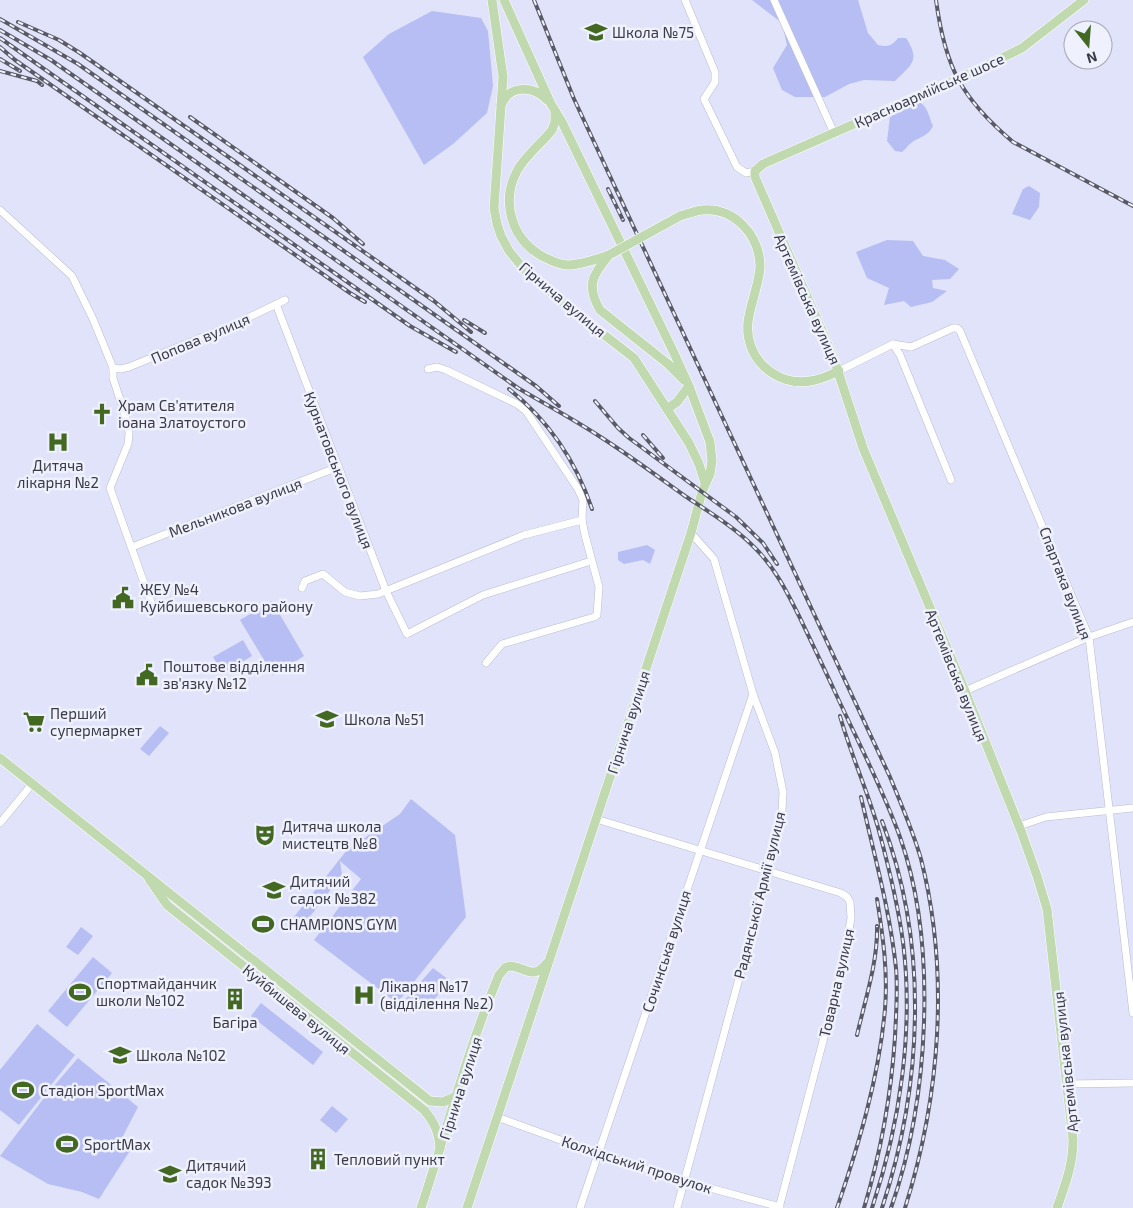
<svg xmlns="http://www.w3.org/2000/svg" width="1133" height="1208" viewBox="0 0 1133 1208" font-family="'Exo 2',sans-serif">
<rect width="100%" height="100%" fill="#e0e3f9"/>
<g fill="#b7bef3">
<path d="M752 0H858L868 33 878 45C888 47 892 46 898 38H906C921 61 911 65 895 81L864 80 849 84 825 97H795L782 90 773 68 787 45 782 23Z"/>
<path d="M432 11 481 18 488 31 493 86 487 113 453 144 424 165 363 57 389 34Z"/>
<path d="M917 102C927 103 929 117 933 126 928 137 920 136 911 143 908 145 906 149 902 152L895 151 887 141 890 117Z"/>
<path d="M1029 186 1040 193 1039 207 1030 220 1012 214 1023 189Z"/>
<path d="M887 240 913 241 923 256 945 260 959 269 950 279 932 280 933 288 947 291 932 302 911 307 904 301 884 305 889 288 867 278 856 252Z"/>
<path d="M647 545 655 550 650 564 643 560 624 564 618 560V552Z"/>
<path d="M272 601 304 656 273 675 240 620Z"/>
<path d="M243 640 252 656 223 673 213 657Z"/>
<path d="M160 726 169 733 149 756 140 749Z"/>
<path d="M411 799 455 835 466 917 397 1003 314 940 361 879 340 861 342 875 301 928 290 922 347 850 400 814Z"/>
<path d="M81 927 93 936 78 955 66 947Z"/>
<path d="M93 957 112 973 67 1027 48 1011Z"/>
<path d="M433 968 449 980 425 1012 403 1002Z"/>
<path d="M261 1003 323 1052 313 1065 251 1016Z"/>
<path d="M37 1024 75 1055 19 1125 0 1110V1070Z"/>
<path d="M78 1058 138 1107 122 1138 131 1149 99 1199 82 1192 48 1184 0 1156 47 1094Z"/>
<path d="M332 1106 348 1119 336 1133 320 1120Z"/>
</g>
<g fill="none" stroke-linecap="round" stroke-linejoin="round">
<g stroke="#b8bcd1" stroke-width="8">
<g id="minor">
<path d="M685 0 715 72V82L704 99 737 167 746 173 755 171"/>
<path d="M774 0 834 133"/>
<path d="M0 210 72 276 93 319 113 368V378L128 424 129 434 128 444 110 488 152 605"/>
<path d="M276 304 386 591 407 634 483 595 591 561"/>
<path d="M893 344 900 355 951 480"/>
<path d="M113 368 121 369 129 367 235 324 285 300"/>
<path d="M428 369 437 367 446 370 517 404 526 411 578 489 583 500 582 520 585 535 599 587 597 615 594 617 502 644 486 663"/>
<path d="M839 371 893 344 911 347 953 328H957L960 331 1089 637 1133 1013"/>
<path d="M132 547 338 467"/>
<path d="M302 588 305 581 323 574 345 592 360 596 378 594 524 535 582 520"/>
<path d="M965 691 1089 637 1133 622"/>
<path d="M596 819 841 893 847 897 850 902 851 918 842 969 779 1208"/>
<path d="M0 823 33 783"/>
<path d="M1019 826 1046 817 1133 808"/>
<path d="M1068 1084 1133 1083"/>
<path d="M497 1117 599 1154 684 1181 780 1207"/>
<path d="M580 1208 753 694"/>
<path d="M677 1208 768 871 782 811 783 792 775 753 753 694 714 559 691 533"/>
</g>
</g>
<g stroke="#fff" stroke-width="10">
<g id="major">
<path d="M492 0 503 77 494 208 497 224 501 236 509 251 523 268 567 306 634 358 689 443 699 464 705 483"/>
<path d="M501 105C509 84 534 86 547 100"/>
<path d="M555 111V122L552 130C541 144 525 156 517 171 501 201 511 237 540 255 548 259 558 265 568 265 581 265 597 259 609 255"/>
<path d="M680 216C687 214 694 211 702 210 734 207 760 235 760 267 759 285 750 304 748 322 744 357 775 387 810 381 820 380 830 375 839 371"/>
<path d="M609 255C592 275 586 286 600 310L668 364 684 380"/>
<path d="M667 409 677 402 689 386"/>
<path d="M0 758 430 1101 443 1102 455 1097"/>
<path d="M149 879 167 905 424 1110C435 1123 439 1133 440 1149"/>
<path d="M421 1208C447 1130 467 1050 499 975L506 967 510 966C526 967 533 981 547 963"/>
<path d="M467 1208 691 533 702 492 710 474 712 461 710 442 689 386 674 353 562 122 551 104 504 0"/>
<path d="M1057 1208C1065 1185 1073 1165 1073 1140L1047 909 1037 876 1021 831 965 691 863 448 833 356 755 177V171L763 164 975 71 1022 48 1084 0"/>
</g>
</g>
<use href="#minor" stroke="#fff" stroke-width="7"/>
<use href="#major" stroke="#c1d9af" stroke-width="9"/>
<g stroke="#595a66" stroke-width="4">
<g id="rail">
<path d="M534 0 574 99 890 777C901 804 913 831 921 859 950 973 940 1097 905 1208"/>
<path d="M936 0C945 67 961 98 1013 142L1133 206"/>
<path d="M0 19 78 64 509 367 536 386 559 406"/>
<path d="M18 22 59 40 80 53 434 301 471 332"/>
<path d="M0 30 51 60 518 388C545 404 573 419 599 436 629 455 657 476 685 496 709 512 736 528 756 549 775 568 787 592 799 616 811 641 823 666 835 692 857 740 882 787 900 837 938 945 929 1100 891 1208"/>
<path d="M0 38 410 326 456 352"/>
<path d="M0 47 15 60 350 293 365 302"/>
<path d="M0 59 20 71"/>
<path d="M0 71 37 81 42 85"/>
<path d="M190 117 333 218 363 244"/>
<path d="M608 189 623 220"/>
<path d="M464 320 485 333"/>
<path d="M509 389C548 420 576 461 592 509"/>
<path d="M595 401 618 428 629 438 736 517 763 543 777 564"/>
<path d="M643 435 663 458"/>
<path d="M840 716C851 755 868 792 879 831 889 868 898 905 903 942 914 1030 900 1124 872 1208"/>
<path d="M861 797C874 854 890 911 896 968 898 991 896 1014 895 1037 891 1096 881 1152 864 1208"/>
<path d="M882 821C929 944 923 1084 882 1208"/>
<path d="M857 1035C865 1000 878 962 877 926"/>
<path d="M837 1208C859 1144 879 1077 885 1009 888 972 883 936 877 899"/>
</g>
</g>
<use href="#rail" stroke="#eff1ff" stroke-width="2" stroke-dasharray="5.5" stroke-linecap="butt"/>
<g stroke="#fff" stroke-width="10" stroke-linecap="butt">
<path id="major-bridge" d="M609 255 680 216"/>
</g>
<use href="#major-bridge" stroke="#c1d9af" stroke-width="9"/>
</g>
<defs>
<g id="school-bare" transform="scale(1.725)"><path d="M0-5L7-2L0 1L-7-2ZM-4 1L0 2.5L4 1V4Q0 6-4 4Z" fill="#426822" stroke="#eff1ff" stroke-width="2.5" paint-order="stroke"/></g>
<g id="church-bare" transform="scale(1.725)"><path d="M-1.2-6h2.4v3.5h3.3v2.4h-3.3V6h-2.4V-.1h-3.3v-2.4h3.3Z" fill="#426822" stroke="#eff1ff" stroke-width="2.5" paint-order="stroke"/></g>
<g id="hospital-bare" transform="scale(1.725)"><path d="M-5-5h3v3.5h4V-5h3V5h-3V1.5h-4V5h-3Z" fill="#426822" stroke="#eff1ff" stroke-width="2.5" paint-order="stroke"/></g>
<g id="civic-bare" transform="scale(1.725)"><path d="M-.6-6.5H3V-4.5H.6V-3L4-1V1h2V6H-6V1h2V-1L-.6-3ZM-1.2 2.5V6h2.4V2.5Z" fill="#426822" stroke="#eff1ff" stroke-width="2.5" paint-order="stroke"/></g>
<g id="supermarket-bare" transform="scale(1.725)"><path d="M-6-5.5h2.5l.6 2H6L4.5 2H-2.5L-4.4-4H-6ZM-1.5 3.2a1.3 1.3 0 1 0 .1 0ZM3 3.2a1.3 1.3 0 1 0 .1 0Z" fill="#426822" stroke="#eff1ff" stroke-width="2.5" paint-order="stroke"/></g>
<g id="theatre-bare" transform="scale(1.725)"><path d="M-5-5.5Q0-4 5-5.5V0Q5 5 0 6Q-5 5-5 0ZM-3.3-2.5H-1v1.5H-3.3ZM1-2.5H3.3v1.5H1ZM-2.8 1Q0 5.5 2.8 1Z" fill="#426822" stroke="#eff1ff" stroke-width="2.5" paint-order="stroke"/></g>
<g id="stadium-bare" transform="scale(1.725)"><path d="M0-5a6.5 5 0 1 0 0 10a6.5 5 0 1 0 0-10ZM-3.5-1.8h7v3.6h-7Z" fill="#426822" stroke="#eff1ff" stroke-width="2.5" paint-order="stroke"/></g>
<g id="building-bare" transform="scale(1.725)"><path d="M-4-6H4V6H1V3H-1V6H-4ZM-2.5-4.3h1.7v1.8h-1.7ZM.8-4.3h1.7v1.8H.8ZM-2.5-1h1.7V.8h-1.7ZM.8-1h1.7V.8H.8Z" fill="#426822" stroke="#eff1ff" stroke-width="2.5" paint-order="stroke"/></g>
</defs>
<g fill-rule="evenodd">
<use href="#school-bare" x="596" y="32"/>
<use href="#church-bare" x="102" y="414"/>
<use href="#hospital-bare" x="58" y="442"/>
<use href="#civic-bare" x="123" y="598"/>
<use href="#civic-bare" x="147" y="675"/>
<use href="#school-bare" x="327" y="719"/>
<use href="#supermarket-bare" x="34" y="722"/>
<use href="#theatre-bare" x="265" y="835"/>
<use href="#school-bare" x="274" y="890"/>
<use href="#stadium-bare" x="263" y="924"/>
<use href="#stadium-bare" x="80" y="992"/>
<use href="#hospital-bare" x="364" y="995"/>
<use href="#building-bare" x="235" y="999"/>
<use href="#school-bare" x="120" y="1055"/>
<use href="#stadium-bare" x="23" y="1090"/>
<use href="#stadium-bare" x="67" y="1144"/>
<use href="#building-bare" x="318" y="1159"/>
<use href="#school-bare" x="170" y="1174"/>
</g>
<g text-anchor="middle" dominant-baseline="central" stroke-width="5" stroke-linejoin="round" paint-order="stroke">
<g font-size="15" fill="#3a3b44" stroke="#eff1ff" text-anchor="start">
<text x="612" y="32">Школа №75</text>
<text x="118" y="405">Храм Св'ятителя<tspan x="118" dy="17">іоана Златоустого</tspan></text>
<text x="58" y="465" text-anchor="middle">Дитяча<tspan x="58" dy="17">лікарня №2</tspan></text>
<text x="140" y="589">ЖЕУ №4<tspan x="140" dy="17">Куйбишевського району</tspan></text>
<text x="163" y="666">Поштове відділення<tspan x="163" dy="17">зв'язку №12</tspan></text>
<text x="50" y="713">Перший<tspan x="50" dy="17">супермаркет</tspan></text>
<text x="344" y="719">Школа №51</text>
<text x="282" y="826">Дитяча школа<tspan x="282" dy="17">мистецтв №8</tspan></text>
<text x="290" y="881">Дитячий<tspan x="290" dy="17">садок №382</tspan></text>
<text x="280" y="924">CHAMPIONS GYM</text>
<text x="96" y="983">Спортмайданчик<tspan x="96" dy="17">школи №102</tspan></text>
<text x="380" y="986">Лікарня №17<tspan x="380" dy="17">(відділення №2)</tspan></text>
<text x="235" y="1022" text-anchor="middle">Багіра</text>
<text x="136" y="1055">Школа №102</text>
<text x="40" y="1090">Стадіон SportMax</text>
<text x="84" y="1144">SportMax</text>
<text x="334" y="1159">Тепловий пункт</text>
<text x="186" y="1165">Дитячий<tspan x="186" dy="17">садок №393</tspan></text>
</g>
<g font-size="15" fill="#3a3b44" stroke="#eff1ff">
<text transform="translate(929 90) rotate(-24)">Красноармійське шосе</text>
<text transform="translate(563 299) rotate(40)">Гірнича вулиця</text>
<text transform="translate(808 299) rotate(66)">Артемівська вулиця</text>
<text transform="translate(200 338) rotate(-23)">Попова вулиця</text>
<text transform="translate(339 470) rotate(69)">Курнатовського вулиця</text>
<text transform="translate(235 507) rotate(-21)">Мельникова вулиця</text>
<text transform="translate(1066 583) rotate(69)">Спартака вулиця</text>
<text transform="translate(957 675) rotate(68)">Артемівська вулиця</text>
<text transform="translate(628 722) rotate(-72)">Гірнича вулиця</text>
<text transform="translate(759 895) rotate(-76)">Радянської Армії вулиця</text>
<text transform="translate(666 951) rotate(-72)">Сочинська вулиця</text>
<text transform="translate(836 983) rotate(-77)">Товарна вулиця</text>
<text transform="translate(297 1009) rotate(39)">Куйбишева вулиця</text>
<text transform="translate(1065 1062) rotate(-96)">Артемівська вулиця</text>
<text transform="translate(460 1088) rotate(-72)">Гірнича вулиця</text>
<text transform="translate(637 1164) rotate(18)">Колхідський провулок</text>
</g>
</g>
<g transform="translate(1088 45) rotate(163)"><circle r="24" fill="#eff1ff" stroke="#a7a8b4"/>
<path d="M0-4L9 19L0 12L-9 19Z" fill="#426822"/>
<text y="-8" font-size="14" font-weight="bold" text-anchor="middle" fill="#3a3b44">N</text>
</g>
</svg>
